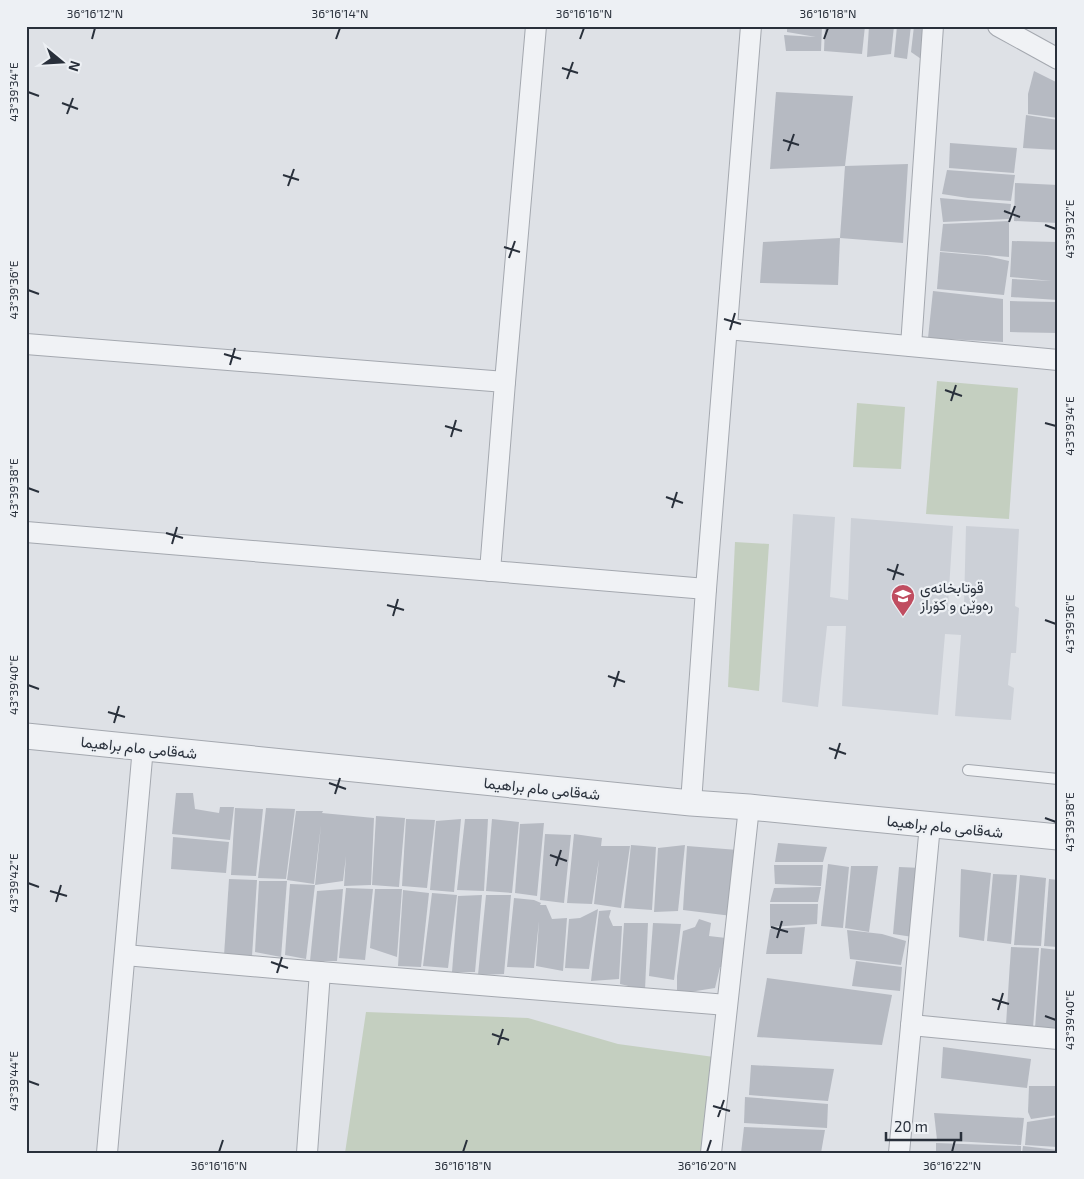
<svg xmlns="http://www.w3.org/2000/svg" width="1084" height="1179" viewBox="0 0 1084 1179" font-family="'Exo 2',Vazirmatn,sans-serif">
<rect width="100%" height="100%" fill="#dee1e6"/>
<path fill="#ccd0d7" d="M793 514 835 517 830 597 848 600 851 518 953 526 948 605 964 606 966 526 1019 529 1015 606 1019 608 1016 653H1011L1008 685 1014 688 1011 720 955 716 961 635 945 634 938 715 842 706 846 626H827L818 707 782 702Z"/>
<g fill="#c4cfc0">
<path d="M937 381 1018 388 1009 519 926 514Z"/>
<path d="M857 403 905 407 901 469 853 467Z"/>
<path d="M735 542 769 544 759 691 728 687Z"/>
<path d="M366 1012 528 1018 618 1044 714 1057 704 1153H345Z"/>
</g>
<g fill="#b6bac2">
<path d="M787 26H822L821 51H786L784 35 816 37 787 32Z"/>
<path d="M825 26H865L862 54 824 51Z"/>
<path d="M869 26H894L891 54 867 57Z"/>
<path d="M897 26H911L907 59 894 57Z"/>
<path d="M914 26H926L924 61 911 52Z"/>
<path d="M1034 71 1058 83V118L1028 114V94Z"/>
<path d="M776 92 853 96 845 166 770 169Z"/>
<path d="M1026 115 1058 120V150L1023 148Z"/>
<path d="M950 143 1017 148 1014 173 949 168Z"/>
<path d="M908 164 903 243 840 238 845 166Z"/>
<path d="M947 170 1015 175 1011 201 968 198 942 194Z"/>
<path d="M1015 183 1058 185V223L1014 221Z"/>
<path d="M940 198 1011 204 1009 219 943 222Z"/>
<path d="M1009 221V257L940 251 943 224Z"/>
<path d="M840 238 838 285 760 283 763 242Z"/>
<path d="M1012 241 1058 242V300L1011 297 1012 279 1052 281 1010 277Z"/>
<path d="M940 252 987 256 1009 261 1004 295 937 289Z"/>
<path d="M933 291 1003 299V342L928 338Z"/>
<path d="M1010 301 1058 302V333L1010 332Z"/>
<path d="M176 793H193L195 809 219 813 220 807H234L230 840 172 834Z"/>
<path d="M235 808 263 809 256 876 231 875Z"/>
<path d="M266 808 295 809 286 879 258 878Z"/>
<path d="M296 811H323L322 813 374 818 371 885 344 886 346 856 343 881 315 885 321 825 314 884 287 880Z"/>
<path d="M376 816 405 818 399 887 372 885Z"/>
<path d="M406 819 435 820 427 888 402 886Z"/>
<path d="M461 819 454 892 430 890 436 821Z"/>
<path d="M465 819H488L484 891 457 890Z"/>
<path d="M492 819 519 822 512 893 486 891Z"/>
<path d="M544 823 537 896 515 893 520 824Z"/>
<path d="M545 834 571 835 564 903 540 900Z"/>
<path d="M574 834 602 838 601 846H630L621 908 594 904 599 859 592 904 567 903Z"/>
<path d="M173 837 229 842 226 873 171 869Z"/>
<path d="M778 843 827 847 823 862H775Z"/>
<path d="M631 845 656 847 652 910 624 908Z"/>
<path d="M685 845 678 911 654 912 658 848Z"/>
<path d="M687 846 738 850 732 916 683 910Z"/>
<path d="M828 864 849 867 843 928 821 926Z"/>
<path d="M774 865H823L821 886 775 884Z"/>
<path d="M851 866H878L869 932 845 928Z"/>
<path d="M899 867 922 868 913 937 893 934Z"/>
<path d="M961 869 991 873 984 941 959 937Z"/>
<path d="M993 874 1017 875 1011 944 987 941Z"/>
<path d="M1020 875 1046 878 1041 946 1014 945Z"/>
<path d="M229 879 257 880 252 956H224Z"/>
<path d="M1049 879 1058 880V947L1044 946Z"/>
<path d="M259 881H287L281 957 255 952Z"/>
<path d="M290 884 315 885 306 959 285 955Z"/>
<path d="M821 887 818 902H770L774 888Z"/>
<path d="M346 888 373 889 365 960 339 958Z"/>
<path d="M343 889 337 961H310L317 891Z"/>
<path d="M375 889H402L397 957 370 948Z"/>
<path d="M403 890 429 893 421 967 398 966Z"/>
<path d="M432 893 457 895 448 968 423 966Z"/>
<path d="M482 895 475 972H452L458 896Z"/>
<path d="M486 895H511L504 974 478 975Z"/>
<path d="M514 898 534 900 541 903 540 905H546L552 919 567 918 563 971 536 966 539 921 534 968 507 967Z"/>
<path d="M770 904H818L817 924 770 927Z"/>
<path d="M598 909 589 969 565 968 569 919 580 918Z"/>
<path d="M611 910 609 917 613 926H622L619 979 591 981 599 911Z"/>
<path d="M699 919 711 923 709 936 726 938 724 967H720L715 988 677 994V976L683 931 695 927Z"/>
<path d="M624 923H648L645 990 620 984Z"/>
<path d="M653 923 681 924 674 980 649 976Z"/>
<path d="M805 927 802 954H766L770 929Z"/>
<path d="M847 930 882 934 906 941 901 965 850 959Z"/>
<path d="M1011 947 1039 948 1033 1028 1006 1025Z"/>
<path d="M1041 948 1058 950V1031L1035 1028Z"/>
<path d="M856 961 902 967 900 991 852 986Z"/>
<path d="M767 978 892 995 882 1045 757 1037Z"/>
<path d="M943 1047 1031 1059 1027 1088 941 1078Z"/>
<path d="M751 1065 834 1069 828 1101 749 1095Z"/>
<path d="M1029 1086H1058V1115L1031 1119 1028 1112Z"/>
<path d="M745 1097 828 1104 827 1128 744 1123Z"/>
<path d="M934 1113 1024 1118 1021 1145 937 1140Z"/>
<path d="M1058 1117V1147L1025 1145 1027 1122Z"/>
<path d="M744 1127 825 1130 821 1153H741Z"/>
<path d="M936 1143 1021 1146V1153H936Z"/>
<path d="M1023 1146 1058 1150V1153H1022Z"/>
</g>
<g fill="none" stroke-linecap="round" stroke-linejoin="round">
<g stroke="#a4a8af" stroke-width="12">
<path id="service" d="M968 770 1058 779"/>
</g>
<g stroke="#a4a8af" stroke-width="22">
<g id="minor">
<path d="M998 26 1058 59"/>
<path d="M727 329 1058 360"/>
<path d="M26 344 505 382 490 571"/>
<path d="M911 346 933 26"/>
<path d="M505 382 536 26"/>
<path d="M26 532 706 589"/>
<path d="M691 803 706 589 751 26"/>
<path d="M125 955 320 972 727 1005"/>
<path d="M911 1025 1058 1039"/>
<path d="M107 1153 143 747"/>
<path d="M307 1153 320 972"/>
<path d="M711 1153 749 807"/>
<path d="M899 1153 930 825"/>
</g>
</g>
<g stroke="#a4a8af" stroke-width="27">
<path id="tertiary" d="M26 736 691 803 749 807 1058 837"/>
</g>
<use href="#service" stroke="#f0f2f5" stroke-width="10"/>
<use href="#minor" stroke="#f0f2f5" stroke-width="20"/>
<use href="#tertiary" stroke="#f0f2f5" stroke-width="25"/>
</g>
<path fill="none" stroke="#29303b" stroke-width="2" d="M92 39 95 28M336 39 340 28M580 39 584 28M824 39 828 28M562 68 578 73M567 79 573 62M28 92 39 96M62 103 78 109M67 114 73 98M783 140 799 145M788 151 794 134M283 175 299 180M288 186 294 169M1004 211 1020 217M1009 222 1015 206M1045 225 1056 229M504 247 520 252M509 258 515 241M28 290 39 294M724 319 741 324M730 330 735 313M224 354 241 359M230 365 235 348M945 390 962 396M951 401 956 385M1045 423 1056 426M445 426 462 431M451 437 456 420M28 488 39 492M666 497 683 503M672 508 677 492M166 533 183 538M172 544 177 527M887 569 904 575M893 580 898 564M387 605 404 610M393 616 398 599M1045 620 1056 624M608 676 625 682M28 685 39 689M614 687 619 671M108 712 125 717M114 723 119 706M829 748 846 754M835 759 840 743M329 783 346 789M335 794 340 778M1045 818 1056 822M550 855 567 861M556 866 561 850M28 883 39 887M50 891 67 896M56 902 61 885M771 927 788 932M777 938 782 921M271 962 288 968M277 973 282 957M992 999 1009 1004M998 1010 1003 993M1045 1016 1056 1020M492 1034 509 1040M498 1045 503 1029M28 1081 39 1085M713 1106 730 1111M718 1117 724 1100M219 1152 223 1140M463 1152 467 1140M707 1152 711 1140M952 1152 955 1140"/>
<defs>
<g id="school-pin" transform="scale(1.25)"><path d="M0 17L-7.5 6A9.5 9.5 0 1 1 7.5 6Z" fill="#c04d60" stroke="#edf0f4"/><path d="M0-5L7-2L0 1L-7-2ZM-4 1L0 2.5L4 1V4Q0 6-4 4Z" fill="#fff"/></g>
</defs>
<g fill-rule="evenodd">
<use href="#school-pin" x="903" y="596"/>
</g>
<g text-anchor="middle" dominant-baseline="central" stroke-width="4.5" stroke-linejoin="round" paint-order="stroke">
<g font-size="15" fill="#29303b" stroke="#edf0f4" text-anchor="start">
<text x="920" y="587">قوتابخانەی<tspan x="920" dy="17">رەوێن و کۆراز</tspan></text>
</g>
<g font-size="15" fill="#29303b" stroke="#edf0f4">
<text transform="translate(139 747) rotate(6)">شەقامی مام براهیما</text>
<text transform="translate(542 788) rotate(6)">شەقامی مام براهیما</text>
<text transform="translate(945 826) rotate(6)">شەقامی مام براهیما</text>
</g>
</g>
<rect width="1084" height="1179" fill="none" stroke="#edf0f4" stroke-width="55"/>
<g transform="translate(62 62) rotate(108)" stroke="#edf0f4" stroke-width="4" paint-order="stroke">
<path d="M0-4L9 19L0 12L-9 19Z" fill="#29303b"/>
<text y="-8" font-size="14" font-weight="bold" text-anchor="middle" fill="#29303b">N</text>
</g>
<path d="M886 1132v8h75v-8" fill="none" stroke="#29303b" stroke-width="2.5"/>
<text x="894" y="1132" font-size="15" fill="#29303b" stroke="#edf0f4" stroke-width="4" paint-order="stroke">20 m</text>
<rect x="28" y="28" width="1028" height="1124" fill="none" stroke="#29303b" stroke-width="2"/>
<g font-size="12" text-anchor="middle" fill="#29303b">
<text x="95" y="18">36°16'12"N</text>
<text x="340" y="18">36°16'14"N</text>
<text x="584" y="18">36°16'16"N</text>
<text x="828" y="18">36°16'18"N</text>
<text transform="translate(14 92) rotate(-90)" y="4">43°39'34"E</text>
<text transform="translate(1070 229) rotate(-90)" y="4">43°39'32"E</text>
<text transform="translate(14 290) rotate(-90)" y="4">43°39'36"E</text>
<text transform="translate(1070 426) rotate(-90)" y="4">43°39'34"E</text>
<text transform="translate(14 488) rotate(-90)" y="4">43°39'38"E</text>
<text transform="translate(1070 624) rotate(-90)" y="4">43°39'36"E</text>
<text transform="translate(14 685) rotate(-90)" y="4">43°39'40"E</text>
<text transform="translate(1070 822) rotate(-90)" y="4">43°39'38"E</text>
<text transform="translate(14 883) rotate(-90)" y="4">43°39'42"E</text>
<text transform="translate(1070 1020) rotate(-90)" y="4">43°39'40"E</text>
<text transform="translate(14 1081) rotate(-90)" y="4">43°39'44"E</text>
<text x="219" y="1170">36°16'16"N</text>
<text x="463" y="1170">36°16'18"N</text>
<text x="707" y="1170">36°16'20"N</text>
<text x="952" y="1170">36°16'22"N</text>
</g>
</svg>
